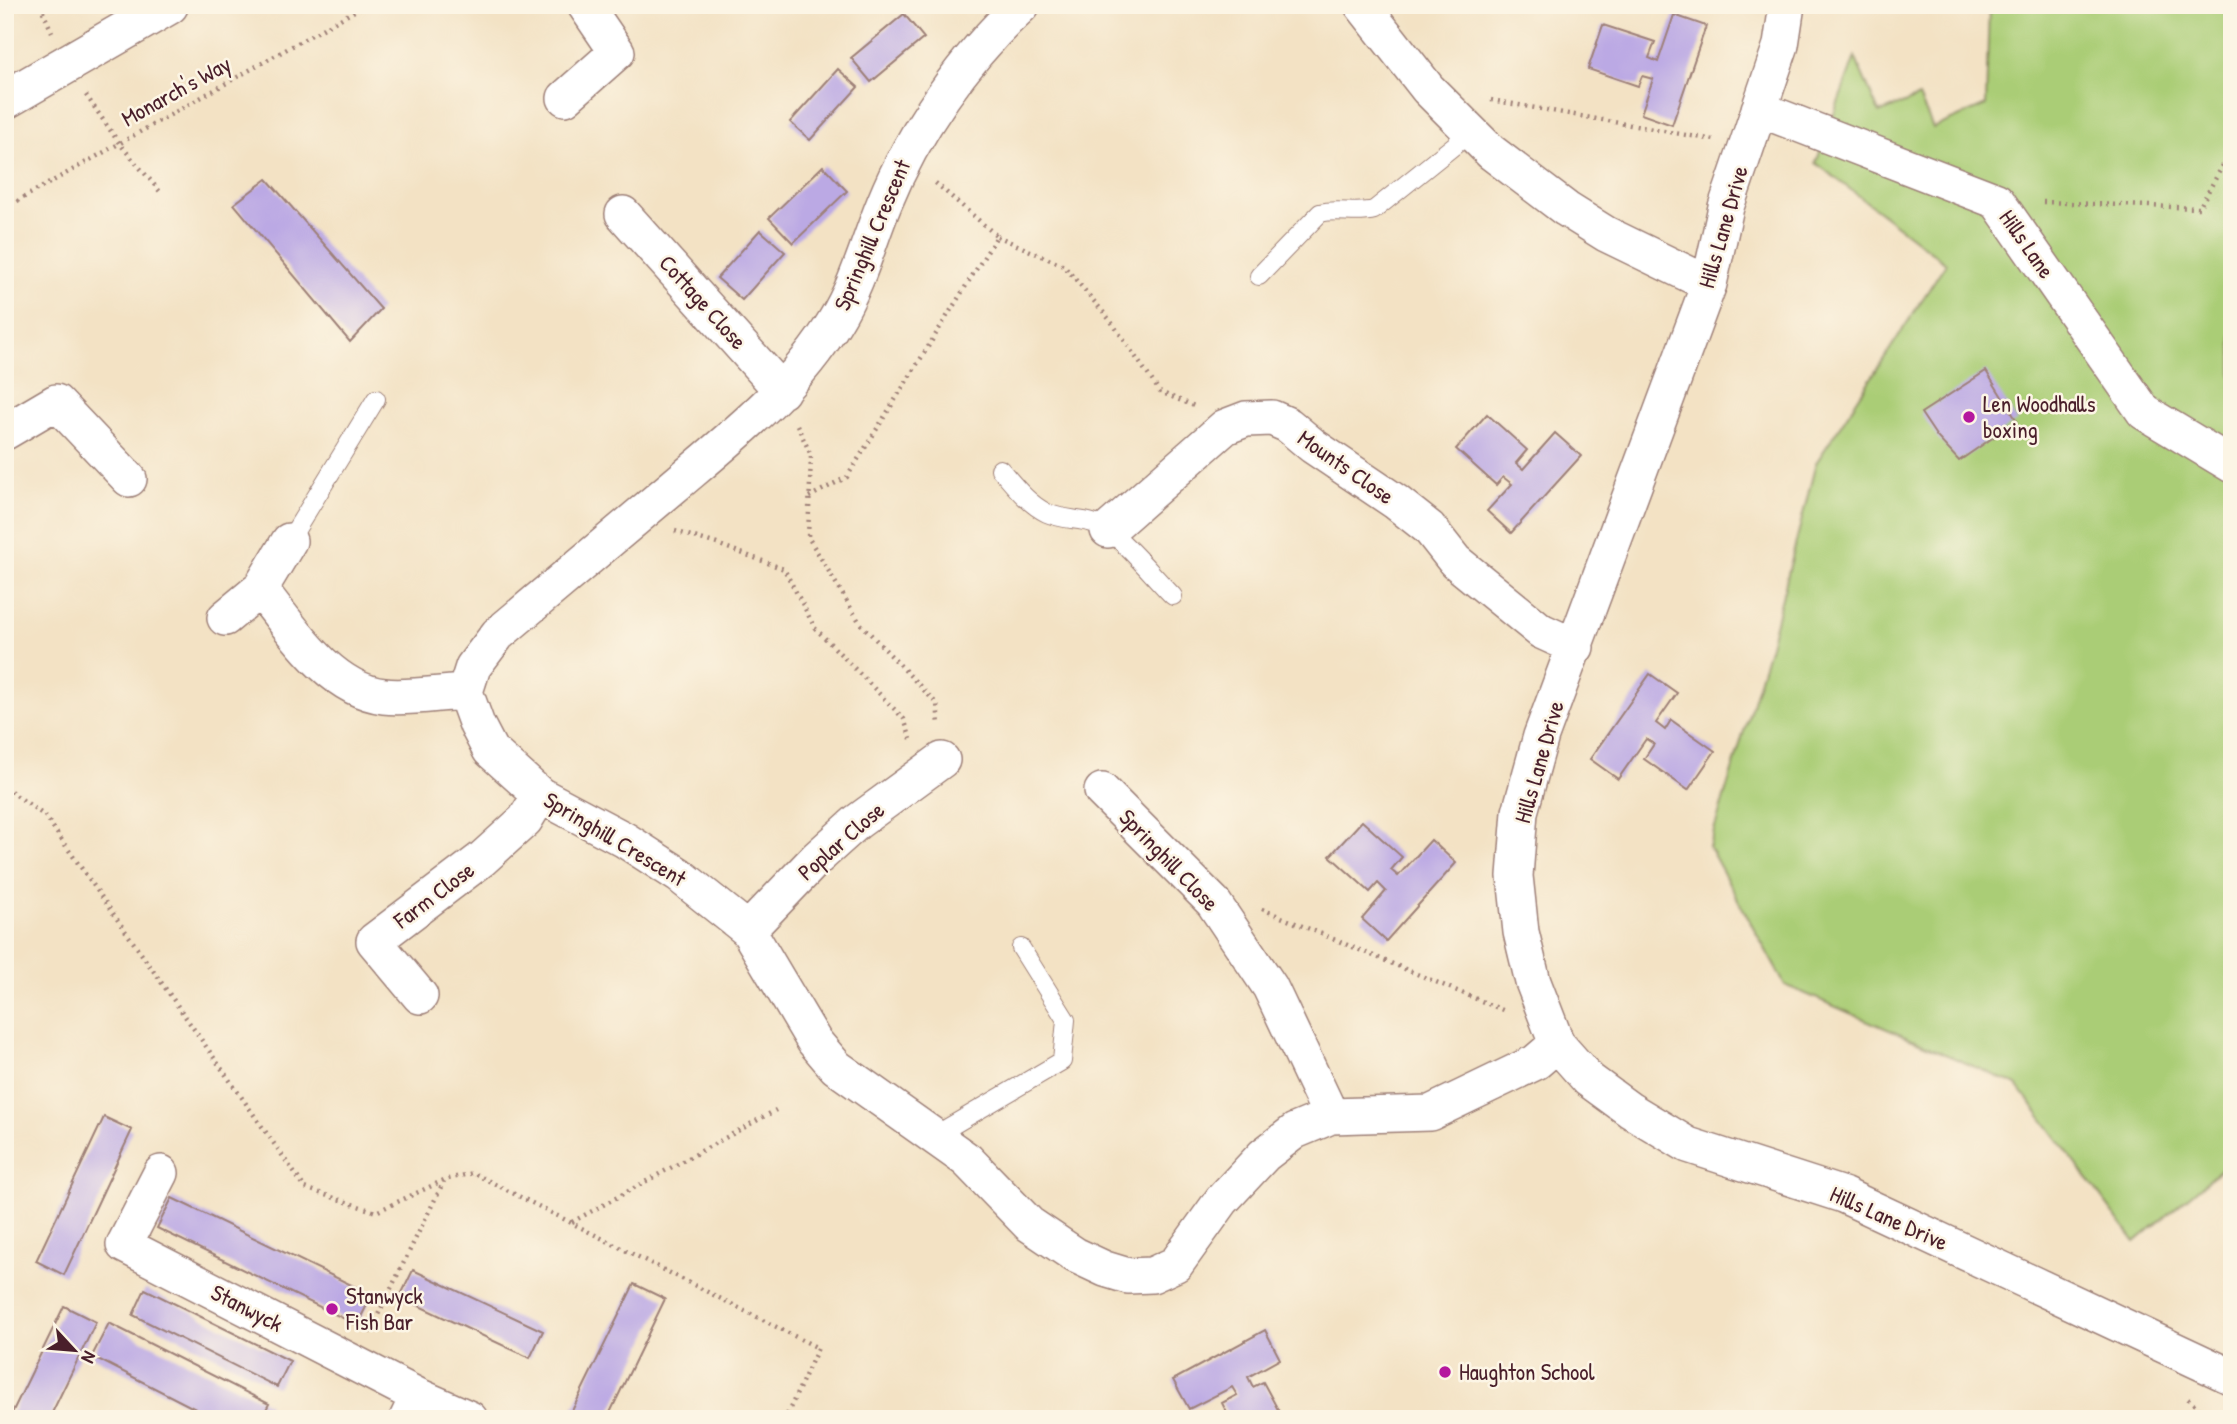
<svg xmlns="http://www.w3.org/2000/svg" width="2237" height="1424" font-family="'Patrick Hand',sans-serif">
  <style>
    .green { fill: #aacd76; stroke: #7a7650; stroke-width: 2 }
    .building { fill: #bba9e4 }
    .lines { fill: none; stroke-linecap: round; stroke-linejoin: round }
    .service-casing { stroke: #9e8078; stroke-width: 20 }
    .minor-casing { stroke: #9e8078; stroke-width: 38 }
    .tertiary-casing { stroke: #9e8078; stroke-width: 41 }
    .path { stroke: #9e8078; stroke-width: 4.5; stroke-dasharray: 2 5; stroke-linecap: butt }
    .service { stroke: #fff; stroke-width: 18 }
    .minor { stroke: #fff; stroke-width: 35 }
    .tertiary { stroke: #fff; stroke-width: 38 }
    .poi-dot { fill: #b5179e; stroke: #fcf5e5; stroke-width: 2.5 }
    .labels { text-anchor: middle; stroke-width: 5; stroke-linejoin: round; paint-order: stroke }
    .street-label { font-size: 23px; fill: #4a1f2b; stroke: #fcf5e5 }
    .poi-label { font-size: 23px; fill: #4a1f2b; stroke: #fcf5e5; text-anchor: start }
  </style>
  <rect width="100%" height="100%" fill="#fcf5e5"/>
  <filter id="ink" filterUnits="userSpaceOnUse"><feTurbulence type="fractalNoise" baseFrequency=".0143" numOctaves="2"/><feDisplacementMap in="SourceGraphic" scale="14" xChannelSelector="R" yChannelSelector="G"/><feConvolveMatrix kernelMatrix="1 2 1 2 8 2 1 2 1" color-interpolation-filters="sRGB"/></filter>
  <filter id="wash" filterUnits="userSpaceOnUse"><feTurbulence type="fractalNoise" baseFrequency=".00686" numOctaves="4" result="noise"/><feDisplacementMap in="SourceGraphic" scale="28" xChannelSelector="R" yChannelSelector="G"/><feGaussianBlur stdDeviation="1.57" result="paint"/><feColorMatrix in="noise" values="0 0 0 0 0 0 0 0 0 0 0 0 0 0 0 0 0 1.4 0 .05"/><feComposite in="paint" operator="in"/></filter>
  <g filter="url(#wash)">
    <rect width="100%" height="100%" fill="#f3e2c4"/>
    <!-- green -->
    <path class="green" d="M 1989,5 L 2232,5 L 2232,1160 L 2135,1242 L 2017,1085 L 1785,985 L 1709,847 L 1770,645 L 1816,463 L 1946,263 L 1816,163 L 1855,57 L 1879,113 L 1919,97 L 1933,128 L 1986,105 Z"/>
    <g id="blocks">
      <!-- building -->
      <path class="building" d="M 904,14 L 924,38 L 871,82 L 851,58 Z
        M 1674,15 L 1706,26 L 1672,125 L 1641,114 L 1653,79 L 1642,76 L 1638,86 L 1588,69 L 1603,25 L 1655,42 L 1649,58 L 1658,62 Z
        M 838,69 L 858,87 L 810,140 L 790,122 Z
        M 823,166 L 847,191 L 793,243 L 769,218 Z
        M 267,179 L 381,309 L 350,342 L 234,204 Z
        M 760,230 L 785,252 L 742,300 L 717,278 Z
        M 1986,371 L 2017,421 L 1959,461 L 1937,437 L 1921,413 Z
        M 1487,414 L 1527,450 L 1516,463 L 1523,469 L 1555,433 L 1581,456 L 1511,533 L 1487,511 L 1512,484 L 1503,477 L 1496,485 L 1456,449 Z
        M 1650,674 L 1677,693 L 1656,723 L 1665,730 L 1671,720 L 1715,751 L 1688,790 L 1644,759 L 1654,744 L 1646,739 L 1618,779 L 1590,759 Z
        M 1362,821 L 1402,857 L 1391,870 L 1398,876 L 1431,840 L 1456,863 L 1386,941 L 1362,919 L 1386,891 L 1378,883 L 1370,892 L 1330,856 Z
        M 104,1117 L 132,1130 L 64,1275 L 36,1261 Z
        M 172,1198 L 372,1295 L 357,1325 L 157,1228 Z
        M 413,1270 L 543,1331 L 530,1358 L 400,1297 Z
        M 634,1284 L 665,1299 L 607,1419 L 568,1419 Z
        M 145,1289 L 290,1361 L 277,1387 L 133,1315 Z
        M 64,1306 L 96,1322 L 49,1419 L 9,1419 Z
        M 109,1323 L 269,1404 L 261,1419 L 215,1419 L 92,1356 Z
        M 1265,1330 L 1280,1359 L 1248,1377 L 1253,1387 L 1263,1382 L 1283,1419 L 1230,1419 L 1222,1403 L 1237,1395 L 1232,1387 L 1189,1409 L 1173,1380 Z"/>
    </g>
  </g>
  <g filter="url(#ink)">
    <use href="#blocks" fill-opacity="0" stroke="#9e8078" stroke-width="2"/>
    <g class="lines">
      <defs>
        <path id="service" d="M 1259,276 L 1320,213 C 1338,208 1356,215 1374,210 L 1471,132
          M 1000,469 C 1014,485 1028,504 1047,513 C 1067,522 1091,517 1109,531 C 1131,548 1153,576 1173,596
          M 289,541 L 376,399
          M 934,1136 L 1062,1061 L 1066,1020 L 1021,948"/>
        <path id="minor" d="M 1022,5 C 965,57 913,132 884,204 C 868,243 858,284 835,321 C 795,388 732,437 673,487 C 615,536 557,585 498,634 L 473,667 L 465,692 L 477,725 L 490,750 L 540,795 L 625,840 L 679,875 L 748,930 L 814,1041 L 836,1067 L 967,1160 L 1029,1224 L 1075,1255 L 1105,1269 L 1128,1276 L 1152,1275 L 1176,1264 L 1222,1200 L 1264,1155 L 1295,1131 L 1331,1116 L 1430,1113 L 1536,1062 L 1557,1044
          M 1362,5 L 1428,89 L 1491,152 L 1566,209 L 1606,234 L 1709,284
          M 1787,5 L 1781,45 L 1726,207 L 1709,284 L 1541,736 L 1520,812 L 1515,876 L 1521,932 L 1533,982 L 1557,1044 L 1589,1080 L 1630,1110 L 1688,1145 L 1843,1195 L 2232,1377
          M 565,98 L 617,52 L 585,5
          M 1759,109 L 1997,201 L 2144,412 L 2232,465
          M 623,214 L 782,391
          M 5,432 L 56,402 L 129,479
          M 1108,530 L 1225,427 L 1246,419 L 1272,418 L 1288,425 L 1313,446 L 1396,502 L 1429,528 L 1455,561 L 1541,631 L 1576,647
          M 260,589 C 291,628 330,690 384,696 C 407,699 441,693 465,692
          M 225,618 L 260,589 L 289,541
          M 1102,791 L 1213,902 L 1270,987 L 1331,1116
          M 748,930 L 817,858 L 857,822 L 942,760
          M 420,996 L 374,941 L 482,859 L 525,820 L 540,795
          M 161,1173 L 124,1245 L 418,1396 L 407,1419
          M 418,1396 L 470,1419"/>
        <path id="tertiary" d="M 5,100 L 169,5"/>
      </defs>
      <!-- service casing -->
      <use href="#service" class="service-casing"/>
      <!-- minor casing -->
      <use href="#minor" class="minor-casing"/>
      <!-- tertiary casing -->
      <use href="#tertiary" class="tertiary-casing"/>
      <!-- path -->
      <path class="path" d="M 40,5 L 52,32
        M 86,95 L 119,143 L 162,194
        M 1491,100 L 1714,140
        M 2043,202 L 2199,208 L 2232,149
        M 5,208 L 365,5
        M 997,236 L 1064,266 L 1110,320 L 1160,392 L 1194,406
        M 797,425 L 811,455 L 808,537 L 860,623 L 937,704 L 939,724
        M 809,497 L 847,477 L 997,236 L 932,180
        M 675,531 L 717,544 L 784,569 L 815,628 L 904,719 L 911,739
        M 5,787 L 45,816 L 305,1188 L 376,1212 L 444,1180 L 473,1173 L 818,1348 L 785,1419
        M 1262,909 L 1505,1011
        M 572,1222 L 776,1110
        M 369,1333 L 444,1181
        M 2188,1399 L 2211,1419
        M 1669,1419 L 1671,1419"/>
      <!-- service -->
      <use href="#service" class="service"/>
      <!-- minor -->
      <use href="#minor" class="minor"/>
      <!-- tertiary -->
      <use href="#tertiary" class="tertiary"/>
    </g>
  </g>
  <!-- markers -->
  <g class="poi-dot">
    <circle cx="1969" cy="417" r="7"/>
    <circle cx="332" cy="1309" r="7"/>
    <circle cx="1445" cy="1372" r="7"/>
  </g>
  <g class="labels">
    <!-- street labels -->
    <g class="street-label">
      <text transform="translate(176 91) rotate(-29)" y="8">Monarch's Way</text>
      <text transform="translate(1723 227) rotate(-74)" y="8">Hills Lane Drive</text>
      <text transform="translate(872 235) rotate(-67)" y="8">Springhill Crescent</text>
      <text transform="translate(2027 244) rotate(55)" y="8">Hills Lane</text>
      <text transform="translate(703 302) rotate(48)" y="8">Cottage Close</text>
      <text transform="translate(1346 467) rotate(35)" y="8">Mounts Close</text>
      <text transform="translate(1539 762) rotate(-74)" y="8">Hills Lane Drive</text>
      <text transform="translate(615 839) rotate(31)" y="8">Springhill Crescent</text>
      <text transform="translate(841 841) rotate(-41)" y="8">Poplar Close</text>
      <text transform="translate(1169 860) rotate(46)" y="8">Springhill Close</text>
      <text transform="translate(434 895) rotate(-37)" y="8">Farm Close</text>
      <text transform="translate(1889 1218) rotate(24)" y="8">Hills Lane Drive</text>
      <text transform="translate(247 1308) rotate(27)" y="8">Stanwyck</text>
    </g>
    <!-- poi labels -->
    <g class="poi-label">
      <text x="1983" y="412">Len Woodhalls<tspan x="1983" dy="26">boxing</tspan></text>
      <text x="346" y="1304">Stanwyck<tspan x="346" dy="26">Fish Bar</tspan></text>
      <text x="1459" y="1380">Haughton School</text>
    </g>
  </g>
  <!-- margin -->
  <rect width="2237" height="1424" fill="none" stroke="#fcf5e5" stroke-width="28"/>
  <!-- north arrow -->
  <g transform="translate(74 1350) rotate(116)" stroke="#fcf5e5" stroke-width="5" paint-order="stroke">
  <path d="M0-5L12 26L0 18L-12 26Z" fill="#4a1f2b"/>
  <text y="-10" font-size="19" font-weight="bold" text-anchor="middle" fill="#4a1f2b">N</text>
  </g>
</svg>
